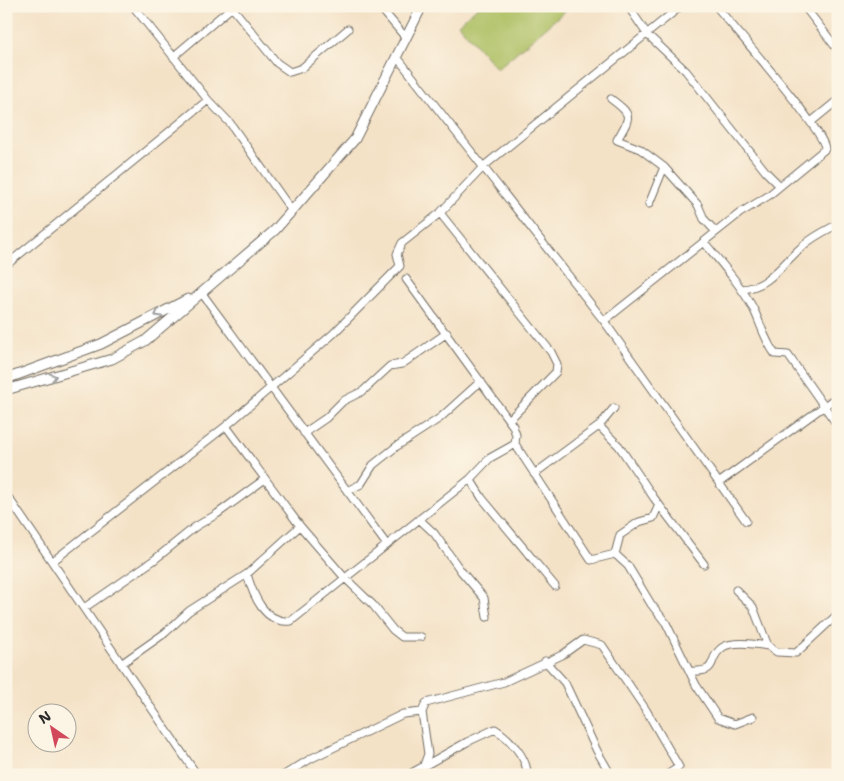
<svg xmlns="http://www.w3.org/2000/svg" width="844" height="781" font-family="'Shantell Sans',sans-serif">
  <style>
    .green { fill: #adc064; stroke: #6c7648 }
    .lines { fill: none; stroke-linecap: round; stroke-linejoin: round }
    .minor-casing { stroke: #716b62; stroke-width: 9 }
    .tertiary-casing { stroke: #716b62; stroke-width: 11 }
    .minor { stroke: #fff; stroke-width: 7 }
    .tertiary { stroke: #fff; stroke-width: 9 }
    .oneway { stroke: #a0a0a0 }
  </style>
  <rect width="100%" height="100%" fill="#fcf5e5"/>
  <filter id="ink" filterUnits="userSpaceOnUse"><feTurbulence type="fractalNoise" baseFrequency=".02" numOctaves="2"/><feDisplacementMap in="SourceGraphic" scale="10" xChannelSelector="R" yChannelSelector="G"/><feConvolveMatrix kernelMatrix="1 2 1 2 8 2 1 2 1" color-interpolation-filters="sRGB"/></filter>
  <filter id="wash" filterUnits="userSpaceOnUse"><feTurbulence type="fractalNoise" baseFrequency=".0096" numOctaves="4" result="noise"/><feDisplacementMap in="SourceGraphic" scale="20" xChannelSelector="R" yChannelSelector="G"/><feGaussianBlur stdDeviation="1.12" result="paint"/><feColorMatrix in="noise" values="0 0 0 0 0 0 0 0 0 0 0 0 0 0 0 0 0 1.4 0 .05"/><feComposite in="paint" operator="in"/></filter>
  <g filter="url(#wash)">
    <rect width="100%" height="100%" fill="#f4e2c7"/>
    <!-- green -->
    <path class="green" d="M 479,6 L 561,6 L 565,11 L 497,69 L 458,24 Z"/>
  </g>
  <g filter="url(#ink)">
    <g class="lines">
      <defs>
        <path id="minor" d="M 133,6 L 208,100 L 230,123 L 292,211
          M 231,6 L 277,63 L 290,72 L 302,68 L 348,29
          M 379,6 L 406,38
          M 628,6 L 647,34 L 686,71 L 766,172 L 780,186
          M 804,6 L 838,50
          M 173,57 L 232,7
          M 397,57 L 604,321 L 746,521
          M 611,99 C 634,116 630,117 617,140 L 640,149 L 664,167 L 698,205 L 704,219 L 716,232
          M 811,122 L 838,100
          M 649,204 L 664,167
          M 440,213 L 551,352 L 557,364 L 556,372 L 509,420
          M 704,242 C 721,263 740,284 753,308 C 761,324 764,339 775,354 L 788,355 L 838,426
          M 10,262 L 208,100
          M 406,279 L 513,426 L 516,435 L 515,444 L 591,560 L 615,554 L 620,535 L 639,522 L 653,518 L 659,505
          M 741,289 C 770,288 783,262 804,245 C 814,236 827,230 838,224
          M 201,292 L 387,545
          M 604,321 L 740,213 L 768,196 L 825,149 C 826,132 733,27 716,6
          M 226,426 L 300,526 L 344,577 L 373,605 L 393,630 L 402,637 L 421,637
          M 599,426 L 619,446 L 654,498 L 704,564
          M 304,433 L 326,418 L 343,401 L 363,391 L 390,366 L 402,364 L 447,333
          M 534,474 L 599,426 L 614,408
          M 470,479 L 482,498 L 555,586
          M 720,482 L 838,396
          M 347,491 L 361,484 L 373,465 L 397,446 L 440,418 L 481,381
          M 6,494 L 197,775
          M 419,519 L 434,533 L 461,571 L 484,598 L 487,617
          M 615,554 L 628,566 L 651,604 L 666,623 L 696,685 L 718,718 L 735,724 L 753,717
          M 53,561 L 226,426 L 333,334 L 400,266 L 397,254 L 402,243 L 440,213 L 484,166 L 681,6
          M 247,574 C 253,595 264,624 291,621 L 470,479 L 490,458 L 515,444
          M 736,590 L 753,607 L 768,646 L 777,652 L 796,653 L 838,614
          M 84,608 L 154,560 L 195,527 L 217,514 L 265,479
          M 545,661 L 565,683 L 597,751 L 611,775
          M 121,664 L 165,633 L 189,611 L 247,574 L 300,526
          M 689,671 C 722,673 705,659 723,647 C 733,641 756,644 768,646
          M 422,712 L 426,703 L 504,682 L 562,655 L 583,640 L 602,645 L 646,710 L 679,767 L 667,775
          M 284,775 L 312,758 L 403,714 L 422,712 L 428,754 L 424,765
          M 408,775 L 467,742 L 495,729 C 509,738 528,758 527,775"/>
        <path id="tertiary" d="M 6,379 L 101,344 L 188,299
          M 6,390 L 112,359 L 145,341 L 275,230 L 355,139 L 422,6"/>
      </defs>
      <!-- minor casing -->
      <use href="#minor" class="minor-casing"/>
      <!-- tertiary casing -->
      <use href="#tertiary" class="tertiary-casing"/>
      <!-- minor -->
      <use href="#minor" class="minor"/>
      <!-- tertiary -->
      <use href="#tertiary" class="tertiary"/>
    </g>
    <!-- one-way arrows -->
    <defs><path id="oneway-chevron" d="M-2-3.5L2.5 0L-2 3.5" fill="none" stroke-width="1.6" stroke-linecap="round" stroke-linejoin="round" transform="scale(1.25)"/></defs>
    <g class="oneway">
      <use href="#oneway-chevron" transform="translate(158 314) rotate(152)"/>
      <use href="#oneway-chevron" transform="translate(53 377) rotate(-15)"/>
    </g>
  </g>
  <!-- margin -->
  <rect width="844" height="781" fill="none" stroke="#fcf5e5" stroke-width="25"/>
  <!-- north arrow -->
  <g transform="translate(52 728) rotate(326)"><circle r="24" fill="#fcf5e5" stroke="#a8a49b"/>
  <path d="M0-4L9 19L0 12L-9 19Z" fill="#d1495b"/>
  <text y="-8" font-size="14" font-weight="bold" text-anchor="middle" fill="#2b2b2b">N</text>
  </g>
</svg>
